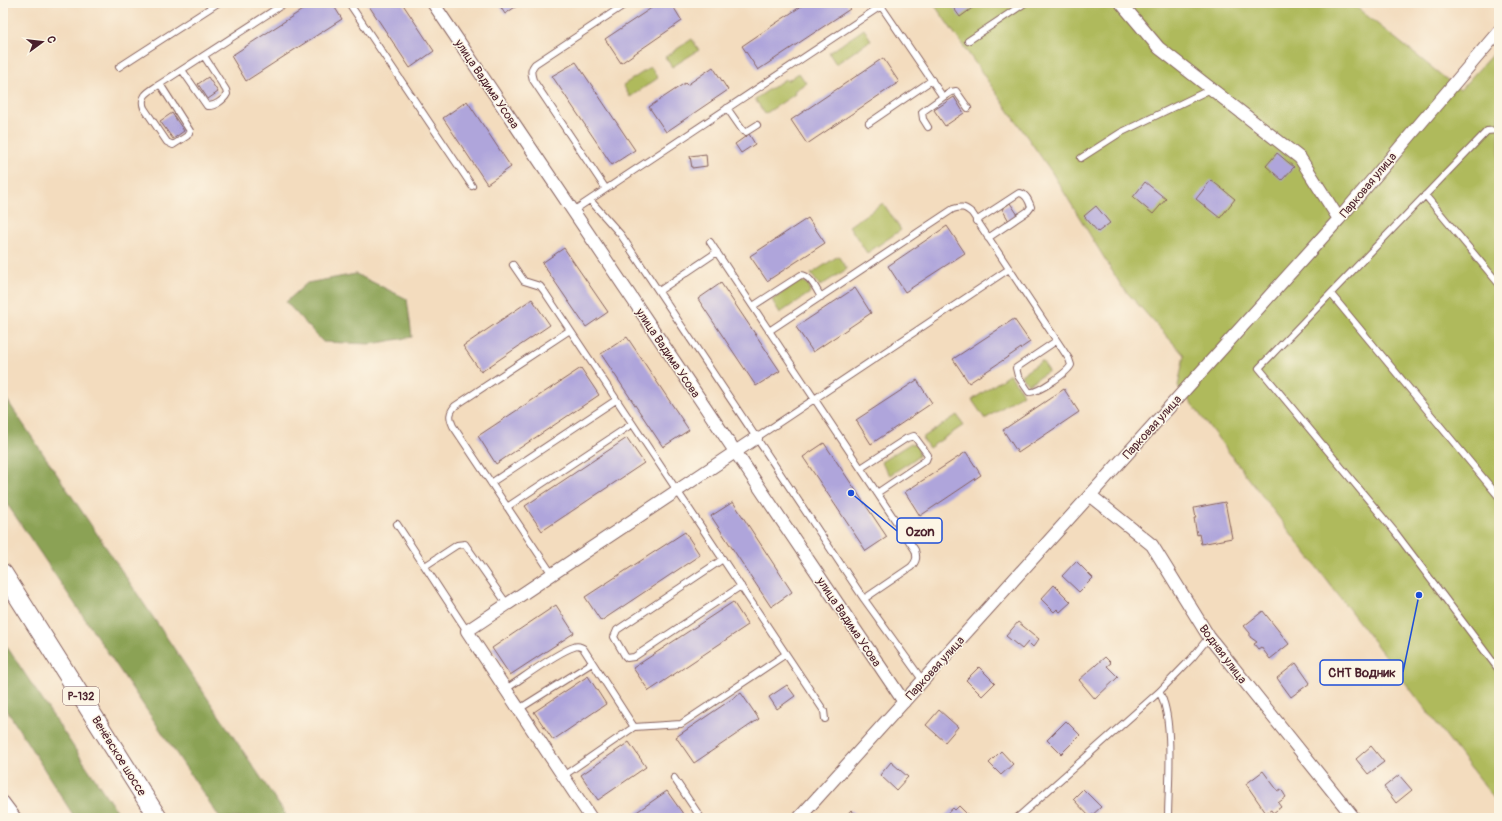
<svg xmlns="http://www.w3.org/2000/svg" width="1502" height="821" font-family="Pangolin,sans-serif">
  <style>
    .green { fill: #afba5c; stroke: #7c6c44 }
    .forest { fill: #8ba254; stroke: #6a6040 }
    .building { fill: #afa5db }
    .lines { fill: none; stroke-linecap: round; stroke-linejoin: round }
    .service-casing { stroke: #85615e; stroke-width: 8 }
    .minor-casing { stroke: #85615e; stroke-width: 14 }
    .primary-casing { stroke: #85615e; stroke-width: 20 }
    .service { stroke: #fff; stroke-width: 6 }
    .minor { stroke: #fff; stroke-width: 12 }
    .primary { stroke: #fff; stroke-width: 18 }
    .labels { text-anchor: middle; stroke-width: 3; stroke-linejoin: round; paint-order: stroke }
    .shield { fill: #fcf5e5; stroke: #7f5f63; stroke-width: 1 }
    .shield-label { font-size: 11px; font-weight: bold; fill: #4a1f2b }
    .street-label { font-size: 12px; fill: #4a1f2b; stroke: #fcf5e5 }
    .leader { fill: none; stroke: #1d4ed8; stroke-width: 1.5 }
    .callout-dot { fill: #1d4ed8; stroke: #fcf5e5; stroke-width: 1.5 }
    .callout { fill: #fcf5e5; stroke: #1d4ed8; stroke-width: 1.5 }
    .callout-label { font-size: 13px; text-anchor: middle; font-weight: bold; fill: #4a1f2b }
  </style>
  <rect width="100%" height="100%" fill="#fcf5e5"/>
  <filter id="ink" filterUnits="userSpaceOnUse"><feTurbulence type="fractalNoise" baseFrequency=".025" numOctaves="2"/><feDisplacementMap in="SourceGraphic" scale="8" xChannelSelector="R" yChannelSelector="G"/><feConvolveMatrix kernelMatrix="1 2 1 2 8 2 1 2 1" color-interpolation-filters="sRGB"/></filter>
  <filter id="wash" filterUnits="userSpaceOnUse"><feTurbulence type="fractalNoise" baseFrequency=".012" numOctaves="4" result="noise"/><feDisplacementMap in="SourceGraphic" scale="16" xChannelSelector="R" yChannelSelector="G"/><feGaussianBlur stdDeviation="0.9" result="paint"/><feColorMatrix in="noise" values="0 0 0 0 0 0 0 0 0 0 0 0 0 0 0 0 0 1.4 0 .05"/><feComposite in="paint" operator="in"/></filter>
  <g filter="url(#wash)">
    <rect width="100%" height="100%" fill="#f3dcbe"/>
    <!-- green -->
    <path class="green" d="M 933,3 L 1351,3 L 1460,90 L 1499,47 L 1499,805 L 1178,386 L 1184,355 L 1122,287 L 1051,171 Z
      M 864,29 L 871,40 L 836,64 L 829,53 Z
      M 692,39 L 699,50 L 672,67 L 665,57 Z
      M 651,67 L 658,78 L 630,97 L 623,85 Z
      M 799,73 L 806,83 L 794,91 L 795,94 L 765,114 L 755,99 L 785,79 L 787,81 Z
      M 883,203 L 901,230 L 867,253 L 849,226 Z
      M 838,256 L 847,269 L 820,286 L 811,274 Z
      M 801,280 L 809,285 L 810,293 L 780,313 L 772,300 Z
      M 1042,361 L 1049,371 L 1028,384 L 1021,375 Z
      M 1010,374 L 1023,394 L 985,419 L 972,400 Z
      M 957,415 L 964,425 L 929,448 L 922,438 Z
      M 911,443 L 918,447 L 919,456 L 890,475 L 881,462 Z"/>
    <!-- forest -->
    <path class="forest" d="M 356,274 L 407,299 L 412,337 L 371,344 L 323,342 L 286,302 L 307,283 Z
      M 3,394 L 288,818 L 220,818 L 3,498 Z
      M 3,641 L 121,818 L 75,818 L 3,704 Z"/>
    <g id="blocks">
      <!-- building -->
      <path class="building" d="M 313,3 L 332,3 L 342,19 L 246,81 L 231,56 Z
        M 367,3 L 402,3 L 434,51 L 410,68 Z
        M 498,3 L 521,3 L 505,14 Z
        M 659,3 L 671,3 L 682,21 L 621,63 L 605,39 Z
        M 806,3 L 846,3 L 850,9 L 758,70 L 742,46 Z
        M 950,3 L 972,3 L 975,6 L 960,17 Z
        M 883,58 L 899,82 L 807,144 L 791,120 Z
        M 576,62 L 635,150 L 612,165 L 552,76 Z
        M 713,67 L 728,90 L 666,132 L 649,107 L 685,83 L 687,85 Z
        M 208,77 L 218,92 L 208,99 L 198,84 Z
        M 954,97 L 964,113 L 945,126 L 934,110 Z
        M 467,101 L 511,167 L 487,184 L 443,118 Z
        M 172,113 L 184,131 L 173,139 L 160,121 Z
        M 749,134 L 755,144 L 741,153 L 735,144 Z
        M 1277,153 L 1294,167 L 1282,180 L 1266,166 Z
        M 706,154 L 707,166 L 692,168 L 690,156 Z
        M 1211,180 L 1235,199 L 1220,218 L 1196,199 Z
        M 1145,182 L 1166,199 L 1153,214 L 1133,197 Z
        M 1010,203 L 1018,215 L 1009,221 L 1002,209 Z
        M 1096,206 L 1110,223 L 1098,232 L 1084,216 Z
        M 808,218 L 825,243 L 767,281 L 750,256 Z
        M 947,226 L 965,253 L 905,292 L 888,266 Z
        M 564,248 L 608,312 L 586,327 L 542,263 Z
        M 721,283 L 780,371 L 756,386 L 698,299 Z
        M 855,288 L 871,313 L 813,352 L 796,327 Z
        M 532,299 L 550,325 L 481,372 L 463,346 Z
        M 1014,319 L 1030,342 L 969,383 L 953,359 Z
        M 627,337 L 689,430 L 663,447 L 601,354 Z
        M 581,368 L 599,395 L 496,464 L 478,436 Z
        M 917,380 L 932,403 L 871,444 L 856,420 Z
        M 1064,389 L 1079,412 L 1018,453 L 1003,430 Z
        M 627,438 L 644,463 L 542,531 L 525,506 Z
        M 824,443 L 887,537 L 866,551 L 803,457 Z
        M 966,452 L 981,475 L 920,516 L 905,492 Z
        M 733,502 L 792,592 L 771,607 L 711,516 Z
        M 1225,502 L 1232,538 L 1201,544 L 1199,534 L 1197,535 L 1194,518 L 1196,518 L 1194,508 Z
        M 685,532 L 700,555 L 601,621 L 585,597 Z
        M 1076,561 L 1093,578 L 1079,592 L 1062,576 Z
        M 1054,585 L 1071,602 L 1060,612 L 1057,609 L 1054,612 L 1041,599 Z
        M 733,602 L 748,625 L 649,691 L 633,668 Z
        M 556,605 L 574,633 L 510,675 L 492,648 Z
        M 1263,611 L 1289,644 L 1270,659 L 1261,647 L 1258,649 L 1254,644 L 1257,642 L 1250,637 L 1250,633 L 1244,626 Z
        M 1018,622 L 1039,639 L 1033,647 L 1028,642 L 1022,649 L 1006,636 Z
        M 1105,657 L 1111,663 L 1107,666 L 1118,677 L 1095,699 L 1079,680 Z
        M 1296,663 L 1310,683 L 1291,697 L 1277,678 Z
        M 979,667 L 995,683 L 982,696 L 966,680 Z
        M 588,676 L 606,704 L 553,740 L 534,712 Z
        M 787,685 L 795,696 L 777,709 L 769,697 Z
        M 741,693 L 759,719 L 694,763 L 676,737 Z
        M 939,710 L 958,727 L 945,742 L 926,725 Z
        M 1066,721 L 1080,735 L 1061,754 L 1047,740 Z
        M 629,742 L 646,767 L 598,800 L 581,775 Z
        M 1371,746 L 1384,762 L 1368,774 L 1356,759 Z
        M 1001,751 L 1013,764 L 1001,775 L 989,763 Z
        M 891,762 L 908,777 L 896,790 L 880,775 Z
        M 1263,771 L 1278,791 L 1281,789 L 1286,797 L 1278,803 L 1281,807 L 1273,813 L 1271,810 L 1266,813 L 1246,784 Z
        M 1399,775 L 1412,790 L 1396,803 L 1384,787 Z
        M 1083,789 L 1101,807 L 1090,817 L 1073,799 Z
        M 667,791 L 686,818 L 628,818 Z
        M 959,806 L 971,818 L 946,818 L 944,816 L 953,808 L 955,810 Z
        M 851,810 L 860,818 L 844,818 Z"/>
    </g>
  </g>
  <g filter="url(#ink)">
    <use href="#blocks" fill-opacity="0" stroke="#85615e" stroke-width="1"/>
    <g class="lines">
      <defs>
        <path id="service" d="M 349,3 L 472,186
          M 879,3 L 943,97 L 922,112 L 923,119 L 928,127
          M 968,41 L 1025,3
          M 119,67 L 218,3
          M 182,70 L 207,106 C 214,107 224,100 227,94 L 226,90 L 204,56
          M 160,84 L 190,131 L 187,136 L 173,145 L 167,142 L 144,108 C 139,95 150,91 160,84 L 285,3
          M 943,97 L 951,92 L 956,91 L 968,108
          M 727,108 L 743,131 L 746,132 L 757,125
          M 869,123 L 932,80
          M 1499,130 L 1487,131 L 1259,368 L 1395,532 L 1499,670
          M 1081,158 L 1120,133 L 1211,89
          M 606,189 L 533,80 C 531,73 530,70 535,64 L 627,3
          M 1425,195 L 1499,284
          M 590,200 L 621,235 L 864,599 L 923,681
          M 573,211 L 881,6
          M 976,221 L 1019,193 C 1025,193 1029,201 1031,207 L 1028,211 L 988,238
          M 710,242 L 915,550 C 917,557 917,561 911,567 L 864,599
          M 513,265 L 524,281 L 540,286 L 544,291 L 824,711 L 825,719
          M 659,291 L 717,252
          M 1331,294 L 1499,497
          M 753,306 L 801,275 C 810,275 816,289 821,297
          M 769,331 L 953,209 C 962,206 965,207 972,213 L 1069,359 L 1071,365 C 1068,372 1037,394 1029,392 L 1018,376 L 1016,368 L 1056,341
          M 756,438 L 1009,269
          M 861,468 L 907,438 L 914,436 L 928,455 L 926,460 L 877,493
          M 491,483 L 616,400
          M 507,507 L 632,424
          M 397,524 L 467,631
          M 723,559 L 617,630 L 614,637 L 625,656 L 627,658 L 634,657 L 741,586
          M 425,566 L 457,545 L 465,544 L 507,604
          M 552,574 L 453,426 C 449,417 449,413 455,406 L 570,330
          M 506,689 C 523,678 557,652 574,647 C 578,645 580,647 583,648 L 634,727
          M 1159,692 C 1175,715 1168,788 1168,818
          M 519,709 L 592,663
          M 563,776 L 634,727 L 681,724 L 786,654
          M 674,778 L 701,818
          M 1017,818 L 1159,692 L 1192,658 L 1209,637"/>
        <path id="minor" d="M 433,3 L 904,702
          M 1121,3 L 1159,48 L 1300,158 L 1339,219
          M 1090,495 L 1152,545 L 1209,637 L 1354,818
          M 3,802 L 15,818
          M 591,818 L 467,631 L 756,438
          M 799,818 L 1339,219 L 1499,31"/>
        <path id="primary" d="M 3,573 L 158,818"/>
      </defs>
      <!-- service casing -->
      <use href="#service" class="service-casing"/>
      <!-- minor casing -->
      <use href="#minor" class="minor-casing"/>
      <!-- primary casing -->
      <use href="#primary" class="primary-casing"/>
      <!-- service -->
      <use href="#service" class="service"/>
      <!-- minor -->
      <use href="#minor" class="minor"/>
      <!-- primary -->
      <use href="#primary" class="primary"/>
    </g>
  </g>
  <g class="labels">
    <!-- shield labels -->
    <rect class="shield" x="63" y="687" width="36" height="18" rx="3"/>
    <g class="shield-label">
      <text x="81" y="700">Р-132</text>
    </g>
    <!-- street labels -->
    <g class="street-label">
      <text transform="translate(487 84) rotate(56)" y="4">улица Вадима Усова</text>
      <text transform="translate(1368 185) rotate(-50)" y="4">Парковая улица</text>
      <text transform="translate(668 353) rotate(56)" y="4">улица Вадима Усова</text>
      <text transform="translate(1152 427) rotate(-48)" y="4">Парковая улица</text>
      <text transform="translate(849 622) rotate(56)" y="4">улица Вадима Усова</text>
      <text transform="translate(1223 654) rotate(53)" y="4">Водная улица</text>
      <text transform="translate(935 668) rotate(-48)" y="4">Парковая улица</text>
      <text transform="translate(119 756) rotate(58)" y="4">Венёвское шоссе</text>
    </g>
  </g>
  <!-- callouts -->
  <path class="leader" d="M851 493L897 531M1419 595L1403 672"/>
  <g class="callout-dot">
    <circle cx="851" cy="493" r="4"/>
    <circle cx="1419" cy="595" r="4"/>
  </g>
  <g class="callout">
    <rect x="897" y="518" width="45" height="25" rx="4"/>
    <rect x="1320" y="660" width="83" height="25" rx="4"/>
  </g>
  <g class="callout-label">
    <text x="920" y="536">Ozon</text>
    <text x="1362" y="677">СНТ Водник</text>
  </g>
  <!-- margin -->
  <rect width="1502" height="821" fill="none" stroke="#fcf5e5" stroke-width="16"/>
  <!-- north arrow -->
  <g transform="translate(42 42) rotate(75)" stroke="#fcf5e5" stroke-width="3" paint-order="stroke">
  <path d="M0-3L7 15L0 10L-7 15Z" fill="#4a1f2b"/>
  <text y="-6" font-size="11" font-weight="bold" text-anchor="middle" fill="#4a1f2b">С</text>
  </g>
</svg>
